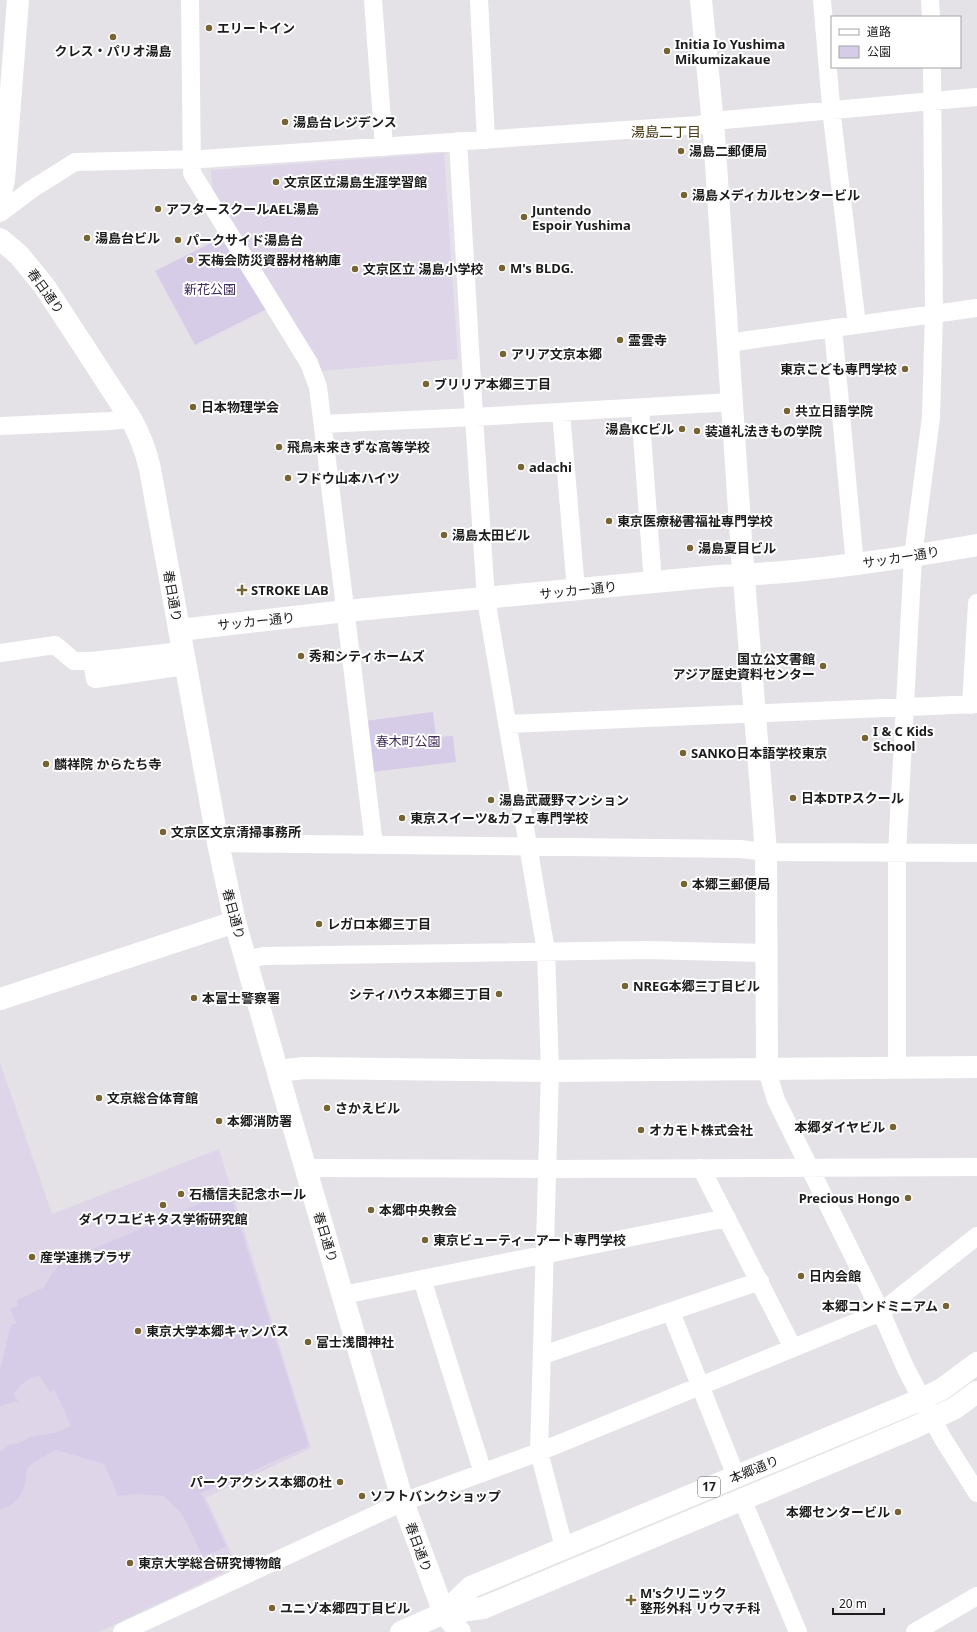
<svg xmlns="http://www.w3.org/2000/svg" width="977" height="1632" font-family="'Noto Sans','Noto Sans JP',sans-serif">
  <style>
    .education { fill: #dfd5e9 }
    .green { fill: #d6cce7 }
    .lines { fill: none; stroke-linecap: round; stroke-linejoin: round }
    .street { stroke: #fff; stroke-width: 18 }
    .secondary { stroke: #fff; stroke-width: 22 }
    .highway { stroke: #fff; stroke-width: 22 }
    .poi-dot { fill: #766533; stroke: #fff; stroke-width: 1.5 }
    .labels { text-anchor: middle; stroke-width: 4; stroke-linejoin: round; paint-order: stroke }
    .shield { fill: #fff; stroke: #606061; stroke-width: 1 }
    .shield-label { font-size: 12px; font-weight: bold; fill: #1c1c1d }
    .poi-label { font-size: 13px; font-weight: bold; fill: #1c1c1d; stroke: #fff; text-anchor: start }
    .park-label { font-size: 13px; fill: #412c5b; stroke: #fff }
    .street-label { font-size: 13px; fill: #1c1c1d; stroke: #fff }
    .neighbourhood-label { font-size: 14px; fill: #473a10; stroke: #fff }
  </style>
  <rect width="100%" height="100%" fill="#e4e2e7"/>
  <!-- education -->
  <path class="education" d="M 444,153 L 458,359 L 321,371 L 213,196 L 211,170 Z
    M 0,1062 L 52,1214 L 219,1149 L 311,1448 L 206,1498 L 237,1566 L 99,1632 L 0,1632 Z"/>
  <!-- green -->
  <path class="green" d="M 223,237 L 267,309 L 195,345 L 155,271 Z
    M 433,712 L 436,737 L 453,736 L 456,762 L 372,772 L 365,721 Z
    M 229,1191 L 309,1446 L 201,1493 L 226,1546 L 203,1557 L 182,1514 L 164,1496 L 136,1494 L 118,1496 L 104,1464 L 56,1450 C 49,1454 31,1462 27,1469 C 26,1472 26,1478 26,1481 C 21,1499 16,1503 0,1510 L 0,1452 L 11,1444 L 19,1443 L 30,1437 L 54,1433 L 71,1426 L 56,1393 L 53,1390 L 50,1392 L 39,1375 C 27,1379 21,1383 14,1394 L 18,1401 L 0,1406 L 0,1370 L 11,1325 L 16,1323 L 10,1309 L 18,1305 L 17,1300 L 43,1288 L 60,1263 Z"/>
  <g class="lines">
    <!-- street -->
    <path class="street" d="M 190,0 L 192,173 L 309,363 L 318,387 L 374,845
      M 373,0 L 384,147
      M 479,0 L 486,140
      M 822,0 L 832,117 L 857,325
      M 930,0 L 931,17
      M 458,141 L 474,417 L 486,599 L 546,951 L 550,1071 L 539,1452 L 564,1547
      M 0,213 L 32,189 L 75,162 L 202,159 L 699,125 L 713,121 L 977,97
      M 833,328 L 855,565
      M 728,343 L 977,308
      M 640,408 L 653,583
      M 561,412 L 576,590
      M 323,424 L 474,417 L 732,402
      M 0,426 L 110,421 L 131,419
      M 0,653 L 55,645 L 74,661 L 92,661 L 182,651
      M 92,661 L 95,679 L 185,666
      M 971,705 L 977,603
      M 507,724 L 977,704
      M 218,843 L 740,849 L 766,852 L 977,853
      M 246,960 L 264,956 L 647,950 L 766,953
      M 897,1067 L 897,853 L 913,556 L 931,417 L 934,313 L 932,67
      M 767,1070 L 776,1100 L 881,1312 L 906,1369 L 943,1439 L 977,1493
      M 306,1168 L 553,1169 L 977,1167
      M 701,1168 L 793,1348
      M 422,1279 L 483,1473
      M 343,1295 L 727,1218
      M 671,1312 L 736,1476
      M 543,1355 L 760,1281
      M 742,1499 L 798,1632
      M 122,1632 L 403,1502 L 539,1452 L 881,1312 L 977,1236
      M 915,1632 L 977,1596"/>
    <!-- secondary -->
    <path class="secondary" d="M 701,0 L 714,135 L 742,554 L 766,852 L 767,1070
      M 0,196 L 4,180 L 18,0
      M 0,239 L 19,255 L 45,287 L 131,419 C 140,435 146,451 150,469 L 218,843 L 235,922 L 290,1115 L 403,1502 L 444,1613
      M 179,630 L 346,611 L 718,576 C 805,573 891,560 977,545
      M 0,999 L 235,922
      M 278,1071 L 304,1068 L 550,1071 L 977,1067"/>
    <!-- highway -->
    <path class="highway" d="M 444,1613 L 471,1587 L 922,1399 L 942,1389 L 977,1363
      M 444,1613 L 460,1632
      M 401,1632 L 444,1613 L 483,1608 L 913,1428 L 955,1408 L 977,1392"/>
  </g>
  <!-- markers -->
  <g class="poi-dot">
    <circle cx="209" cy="28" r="4"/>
    <circle cx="113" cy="37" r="4"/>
    <circle cx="667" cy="51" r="4"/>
    <circle cx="285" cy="122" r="4"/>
    <circle cx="681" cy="151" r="4"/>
    <circle cx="276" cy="182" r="4"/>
    <circle cx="684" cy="195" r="4"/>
    <circle cx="158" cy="209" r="4"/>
    <circle cx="524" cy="217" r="4"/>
    <circle cx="87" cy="238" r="4"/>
    <circle cx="178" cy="240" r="4"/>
    <circle cx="190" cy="260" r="4"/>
    <circle cx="502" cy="268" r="4"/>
    <circle cx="355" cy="269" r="4"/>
    <circle cx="620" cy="340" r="4"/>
    <circle cx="503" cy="354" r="4"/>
    <circle cx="905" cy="369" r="4"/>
    <circle cx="426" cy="384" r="4"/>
    <circle cx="193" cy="407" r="4"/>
    <circle cx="787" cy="411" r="4"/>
    <circle cx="682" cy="429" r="4"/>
    <circle cx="697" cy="431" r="4"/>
    <circle cx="279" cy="447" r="4"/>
    <circle cx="521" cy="467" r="4"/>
    <circle cx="288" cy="478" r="4"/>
    <circle cx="609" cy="521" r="4"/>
    <circle cx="444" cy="535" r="4"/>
    <circle cx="690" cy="548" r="4"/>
    <path d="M240 584h4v4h4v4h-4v4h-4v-4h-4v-4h4z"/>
    <circle cx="301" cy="656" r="4"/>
    <circle cx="823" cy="666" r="4"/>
    <circle cx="865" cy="738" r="4"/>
    <circle cx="683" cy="753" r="4"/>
    <circle cx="46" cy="764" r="4"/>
    <circle cx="793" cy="798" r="4"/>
    <circle cx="491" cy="800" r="4"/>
    <circle cx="402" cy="818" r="4"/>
    <circle cx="163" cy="832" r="4"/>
    <circle cx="684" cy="884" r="4"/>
    <circle cx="319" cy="924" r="4"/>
    <circle cx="625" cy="986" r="4"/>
    <circle cx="499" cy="994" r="4"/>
    <circle cx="194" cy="998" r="4"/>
    <circle cx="99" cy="1098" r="4"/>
    <circle cx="327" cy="1108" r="4"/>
    <circle cx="219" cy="1121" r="4"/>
    <circle cx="893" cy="1127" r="4"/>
    <circle cx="641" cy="1130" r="4"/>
    <circle cx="181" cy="1194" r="4"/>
    <circle cx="908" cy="1198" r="4"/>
    <circle cx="163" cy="1205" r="4"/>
    <circle cx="371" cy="1210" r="4"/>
    <circle cx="425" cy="1240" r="4"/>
    <circle cx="32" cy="1257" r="4"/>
    <circle cx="801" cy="1276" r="4"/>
    <circle cx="946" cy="1306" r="4"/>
    <circle cx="138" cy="1331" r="4"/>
    <circle cx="308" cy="1342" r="4"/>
    <circle cx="340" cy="1482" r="4"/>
    <circle cx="362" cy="1496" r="4"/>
    <circle cx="898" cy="1512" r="4"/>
    <circle cx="130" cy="1563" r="4"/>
    <path d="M629 1594h4v4h4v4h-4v4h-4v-4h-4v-4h4z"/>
    <circle cx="272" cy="1608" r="4"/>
  </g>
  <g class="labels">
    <!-- shield labels -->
    <rect class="shield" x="698" y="1477" width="22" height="20" rx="3"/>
    <g class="shield-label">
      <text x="709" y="1491">17</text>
    </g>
    <!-- poi labels -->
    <g class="poi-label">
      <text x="217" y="33">エリートイン</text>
      <text x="675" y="49">Initia Io Yushima<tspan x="675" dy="15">Mikumizakaue</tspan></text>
      <text x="113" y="56" text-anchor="middle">クレス・パリオ湯島</text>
      <text x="293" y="127">湯島台レジデンス</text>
      <text x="689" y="156">湯島二郵便局</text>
      <text x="284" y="187">文京区立湯島生涯学習館</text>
      <text x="692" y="200">湯島メディカルセンタービル</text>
      <text x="166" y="214">アフタースクールAEL湯島</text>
      <text x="532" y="215">Juntendo<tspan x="532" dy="15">Espoir Yushima</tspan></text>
      <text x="95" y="243">湯島台ビル</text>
      <text x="186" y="245">パークサイド湯島台</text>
      <text x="198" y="265">天梅会防災資器材格納庫</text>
      <text x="510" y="273">M's BLDG.</text>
      <text x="363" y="274">文京区立 湯島小学校</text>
      <text x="628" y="345">霊雲寺</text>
      <text x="511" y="359">アリア文京本郷</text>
      <text x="897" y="374" text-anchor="end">東京こども専門学校</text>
      <text x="434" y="389">ブリリア本郷三丁目</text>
      <text x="201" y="412">日本物理学会</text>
      <text x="795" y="416">共立日語学院</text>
      <text x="674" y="434" text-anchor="end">湯島KCビル</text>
      <text x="705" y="436">装道礼法きもの学院</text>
      <text x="287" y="452">飛鳥未来きずな高等学校</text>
      <text x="529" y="472">adachi</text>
      <text x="296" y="483">フドウ山本ハイツ</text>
      <text x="617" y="526">東京医療秘書福祉専門学校</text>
      <text x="452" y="540">湯島太田ビル</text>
      <text x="698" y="553">湯島夏目ビル</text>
      <text x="251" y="595">STROKE LAB</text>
      <text x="309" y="661">秀和シティホームズ</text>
      <text x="815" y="664" text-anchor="end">国立公文書館<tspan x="815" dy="15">アジア歴史資料センター</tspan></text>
      <text x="873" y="736">I &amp; C Kids<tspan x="873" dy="15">School</tspan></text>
      <text x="691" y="758">SANKO日本語学校東京</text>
      <text x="54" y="769">麟祥院 からたち寺</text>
      <text x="801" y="803">日本DTPスクール</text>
      <text x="499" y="805">湯島武蔵野マンション</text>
      <text x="410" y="823">東京スイーツ&amp;カフェ専門学校</text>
      <text x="171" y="837">文京区文京清掃事務所</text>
      <text x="692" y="889">本郷三郵便局</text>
      <text x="327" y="929">レガロ本郷三丁目</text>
      <text x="633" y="991">NREG本郷三丁目ビル</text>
      <text x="491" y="999" text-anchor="end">シティハウス本郷三丁目</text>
      <text x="202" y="1003">本富士警察署</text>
      <text x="107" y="1103">文京総合体育館</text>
      <text x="335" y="1113">さかえビル</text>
      <text x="227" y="1126">本郷消防署</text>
      <text x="885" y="1132" text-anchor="end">本郷ダイヤビル</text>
      <text x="649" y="1135">オカモト株式会社</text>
      <text x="189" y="1199">石橋信夫記念ホール</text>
      <text x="900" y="1203" text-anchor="end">Precious Hongo</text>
      <text x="379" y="1215">本郷中央教会</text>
      <text x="163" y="1224" text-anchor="middle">ダイワユビキタス学術研究館</text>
      <text x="433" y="1245">東京ビューティーアート専門学校</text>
      <text x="40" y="1262">産学連携プラザ</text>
      <text x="809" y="1281">日内会館</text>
      <text x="938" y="1311" text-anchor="end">本郷コンドミニアム</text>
      <text x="146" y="1336">東京大学本郷キャンパス</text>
      <text x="316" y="1347">富士浅間神社</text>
      <text x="332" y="1487" text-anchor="end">パークアクシス本郷の杜</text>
      <text x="370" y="1501">ソフトバンクショップ</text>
      <text x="890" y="1517" text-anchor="end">本郷センタービル</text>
      <text x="138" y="1568">東京大学総合研究博物館</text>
      <text x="640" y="1598">M'sクリニック<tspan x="640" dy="15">整形外科 リウマチ科</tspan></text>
      <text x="280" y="1613">ユニゾ本郷四丁目ビル</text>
    </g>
    <!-- park labels -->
    <g class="park-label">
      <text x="210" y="294">新花公園</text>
      <text x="408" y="746">春木町公園</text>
    </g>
    <!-- street labels -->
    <g class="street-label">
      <text transform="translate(46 291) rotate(54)" y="5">春日通り</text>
      <text transform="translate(901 557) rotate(-9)" y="5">サッカー通り</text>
      <text transform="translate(578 590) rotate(-6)" y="5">サッカー通り</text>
      <text transform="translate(173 596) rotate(80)" y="5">春日通り</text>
      <text transform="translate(256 621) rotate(-6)" y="5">サッカー通り</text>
      <text transform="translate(234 914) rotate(75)" y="5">春日通り</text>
      <text transform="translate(326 1237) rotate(73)" y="5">春日通り</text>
      <text transform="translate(754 1469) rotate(-22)" y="5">本郷通り</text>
      <text transform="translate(419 1547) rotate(70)" y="5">春日通り</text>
    </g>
    <!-- neighbourhood labels -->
    <g class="neighbourhood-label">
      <text x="666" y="137">湯島二丁目</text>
    </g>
  </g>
  <!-- legend -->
  <rect x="831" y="16" width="130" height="52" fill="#ffffff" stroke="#a4a4a5"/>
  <rect x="839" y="29" width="20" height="6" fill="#ffffff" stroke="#a4a4a5"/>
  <text x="867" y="36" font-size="12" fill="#1c1c1d">道路</text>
  <rect x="839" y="46" width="20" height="12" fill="#d6cce7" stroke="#a4a4a5"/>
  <text x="867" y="56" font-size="12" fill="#1c1c1d">公園</text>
  <!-- scale -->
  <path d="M833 1608v6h51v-6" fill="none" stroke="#1c1c1d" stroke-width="2"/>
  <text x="839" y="1608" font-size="12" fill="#1c1c1d" stroke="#ffffff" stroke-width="3" paint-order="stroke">20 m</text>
</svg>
